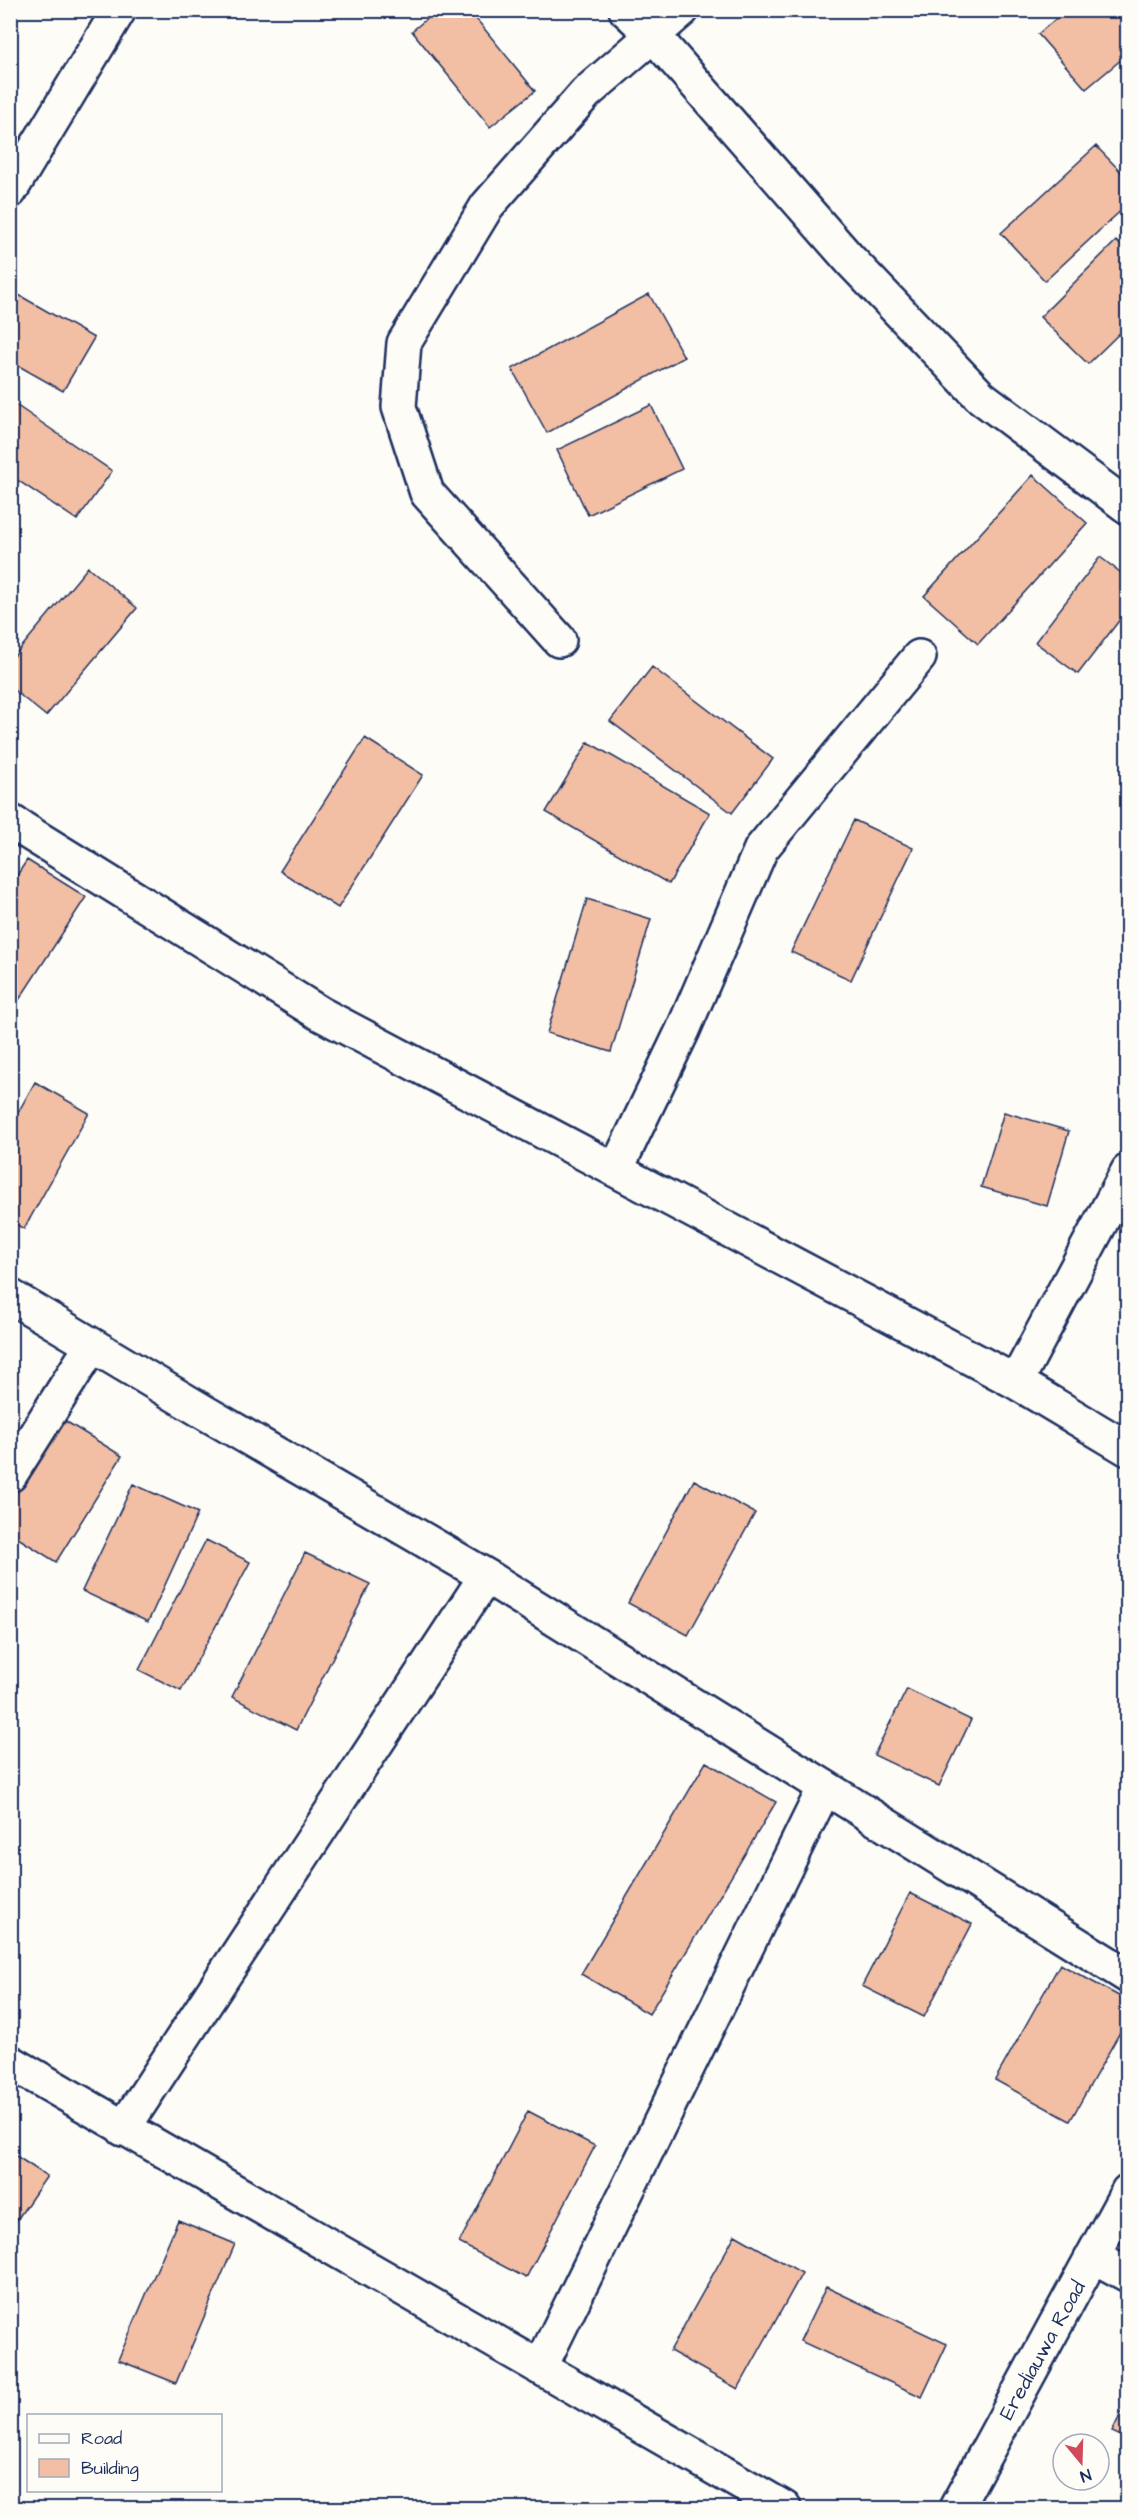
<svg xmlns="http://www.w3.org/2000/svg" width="1138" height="2519" font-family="'Architects Daughter',sans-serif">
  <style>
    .building { fill: #f2bea4; stroke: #1b2f5e; stroke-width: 1.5 }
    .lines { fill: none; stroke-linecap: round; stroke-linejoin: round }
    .minor-casing { stroke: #1b2f5e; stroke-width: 38 }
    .tertiary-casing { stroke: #1b2f5e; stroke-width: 38 }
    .minor { stroke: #fdfcf7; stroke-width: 33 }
    .tertiary { stroke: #fdfcf7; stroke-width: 33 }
    .labels { text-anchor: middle; stroke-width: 4.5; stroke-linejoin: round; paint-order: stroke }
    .street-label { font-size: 21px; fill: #1b2f5e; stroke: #fdfcf7 }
  </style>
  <rect width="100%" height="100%" fill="#fdfcf7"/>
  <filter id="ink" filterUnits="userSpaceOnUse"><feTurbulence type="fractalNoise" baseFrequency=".0167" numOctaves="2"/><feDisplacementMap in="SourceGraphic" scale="12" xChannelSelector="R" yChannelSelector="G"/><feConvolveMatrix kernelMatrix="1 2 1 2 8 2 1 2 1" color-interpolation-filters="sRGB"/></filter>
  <g filter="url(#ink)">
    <!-- building -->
    <path class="building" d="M 437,10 L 469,10 L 535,91 L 490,127 L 412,31 Z
      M 1066,10 L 1128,10 L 1128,54 L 1086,89 L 1038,34 Z
      M 1096,146 L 1128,179 L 1128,204 L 1045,281 L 1001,233 Z
      M 1116,241 L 1128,252 L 1128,325 L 1088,364 L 1040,317 Z
      M 10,290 L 94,338 L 63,391 L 10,361 Z
      M 649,294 L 684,357 L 547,433 L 512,369 Z
      M 10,401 L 112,471 L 77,520 L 10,475 Z
      M 651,405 L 682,469 L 588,515 L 557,450 Z
      M 1033,475 L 1087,523 L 978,644 L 924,596 Z
      M 1100,557 L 1128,578 L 1128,609 L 1078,674 L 1035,642 Z
      M 88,567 L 137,608 L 46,716 L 10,687 L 10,661 Z
      M 652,667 L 773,759 L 732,813 L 610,721 Z
      M 365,738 L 423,775 L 338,908 L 280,871 Z
      M 588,742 L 710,813 L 669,884 L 546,812 Z
      M 854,820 L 913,848 L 851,980 L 791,952 Z
      M 27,860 L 86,897 L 15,1006 L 10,1003 L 10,886 Z
      M 587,899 L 651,919 L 611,1052 L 547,1033 Z
      M 35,1082 L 89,1113 L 24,1229 L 10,1221 L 10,1127 Z
      M 1004,1112 L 1069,1131 L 1047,1206 L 981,1187 Z
      M 62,1419 L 122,1456 L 56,1562 L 10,1533 L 10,1502 Z
      M 694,1480 L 755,1513 L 688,1635 L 628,1603 Z
      M 133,1484 L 198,1513 L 148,1622 L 82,1591 Z
      M 206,1540 L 250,1562 L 181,1691 L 139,1670 Z
      M 305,1553 L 370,1584 L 296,1730 L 232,1697 Z
      M 907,1689 L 971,1720 L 939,1786 L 874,1755 Z
      M 706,1762 L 776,1802 L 649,2014 L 581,1974 Z
      M 910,1893 L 972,1924 L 924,2017 L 862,1986 Z
      M 1060,1964 L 1128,2001 L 1128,2018 L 1070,2121 L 995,2080 Z
      M 528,2111 L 595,2146 L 526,2278 L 459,2243 Z
      M 10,2152 L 47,2176 L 10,2230 Z
      M 178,2220 L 235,2244 L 176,2383 L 118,2360 Z
      M 735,2235 L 802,2273 L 738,2389 L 670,2351 Z
      M 826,2287 L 947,2344 L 922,2397 L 800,2341 Z
      M 1128,2399 L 1128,2439 L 1112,2432 Z"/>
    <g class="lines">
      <defs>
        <path id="minor" d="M 626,10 L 653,35 L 851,261 L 981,397 L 1128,507
          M 10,191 L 119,10
          M 559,640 L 427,493 L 399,407 L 404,343 L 487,206 L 586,93 L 682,10
          M 10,821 L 319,1013 L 1016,1382 L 1128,1449
          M 616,1170 L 683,1030 L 761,849 L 919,657
          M 10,1296 L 204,1412 L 486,1576 L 1128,1976
          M 1016,1382 L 1128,1171
          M 10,1475 L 92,1345
          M 10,2062 L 784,2508
          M 123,2129 L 486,1576
          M 1093,2256 L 1128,2275
          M 540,2368 L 825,1787"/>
        <path id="tertiary" d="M 956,2508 L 1128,2191"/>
      </defs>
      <!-- minor casing -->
      <use href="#minor" class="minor-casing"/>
      <!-- tertiary casing -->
      <use href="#tertiary" class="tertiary-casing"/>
      <!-- minor -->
      <use href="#minor" class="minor"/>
      <!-- tertiary -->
      <use href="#tertiary" class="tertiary"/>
    </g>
  </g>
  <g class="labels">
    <!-- street labels -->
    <g class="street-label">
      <text transform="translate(1042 2350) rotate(-61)" y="7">Erediauwa Road</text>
    </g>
  </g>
  <!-- margin -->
  <rect width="1138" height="2519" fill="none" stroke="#fdfcf7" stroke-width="36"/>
  <rect x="18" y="18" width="1102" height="2483" fill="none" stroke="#1b2f5e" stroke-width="2" filter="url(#ink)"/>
  <!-- legend -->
  <rect x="27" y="2414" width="195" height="78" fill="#fdfcf7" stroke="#a3aaba" stroke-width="1.5"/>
  <rect x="39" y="2434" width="30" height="9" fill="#fdfcf7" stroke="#a3aaba" stroke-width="1.5"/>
  <text x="81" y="2444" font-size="18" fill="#1b2f5e">Road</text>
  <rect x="39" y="2459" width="30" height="18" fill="#f2bea4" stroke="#a3aaba" stroke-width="1.5"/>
  <text x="81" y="2474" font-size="18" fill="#1b2f5e">Building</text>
  <!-- north arrow -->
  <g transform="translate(1081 2462) rotate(161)"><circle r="28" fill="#fdfcf7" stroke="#a3aaba" stroke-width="1.5"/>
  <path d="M0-4.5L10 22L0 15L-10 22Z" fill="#d1495b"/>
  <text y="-9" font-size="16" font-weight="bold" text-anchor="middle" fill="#1b2f5e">N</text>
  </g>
</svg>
